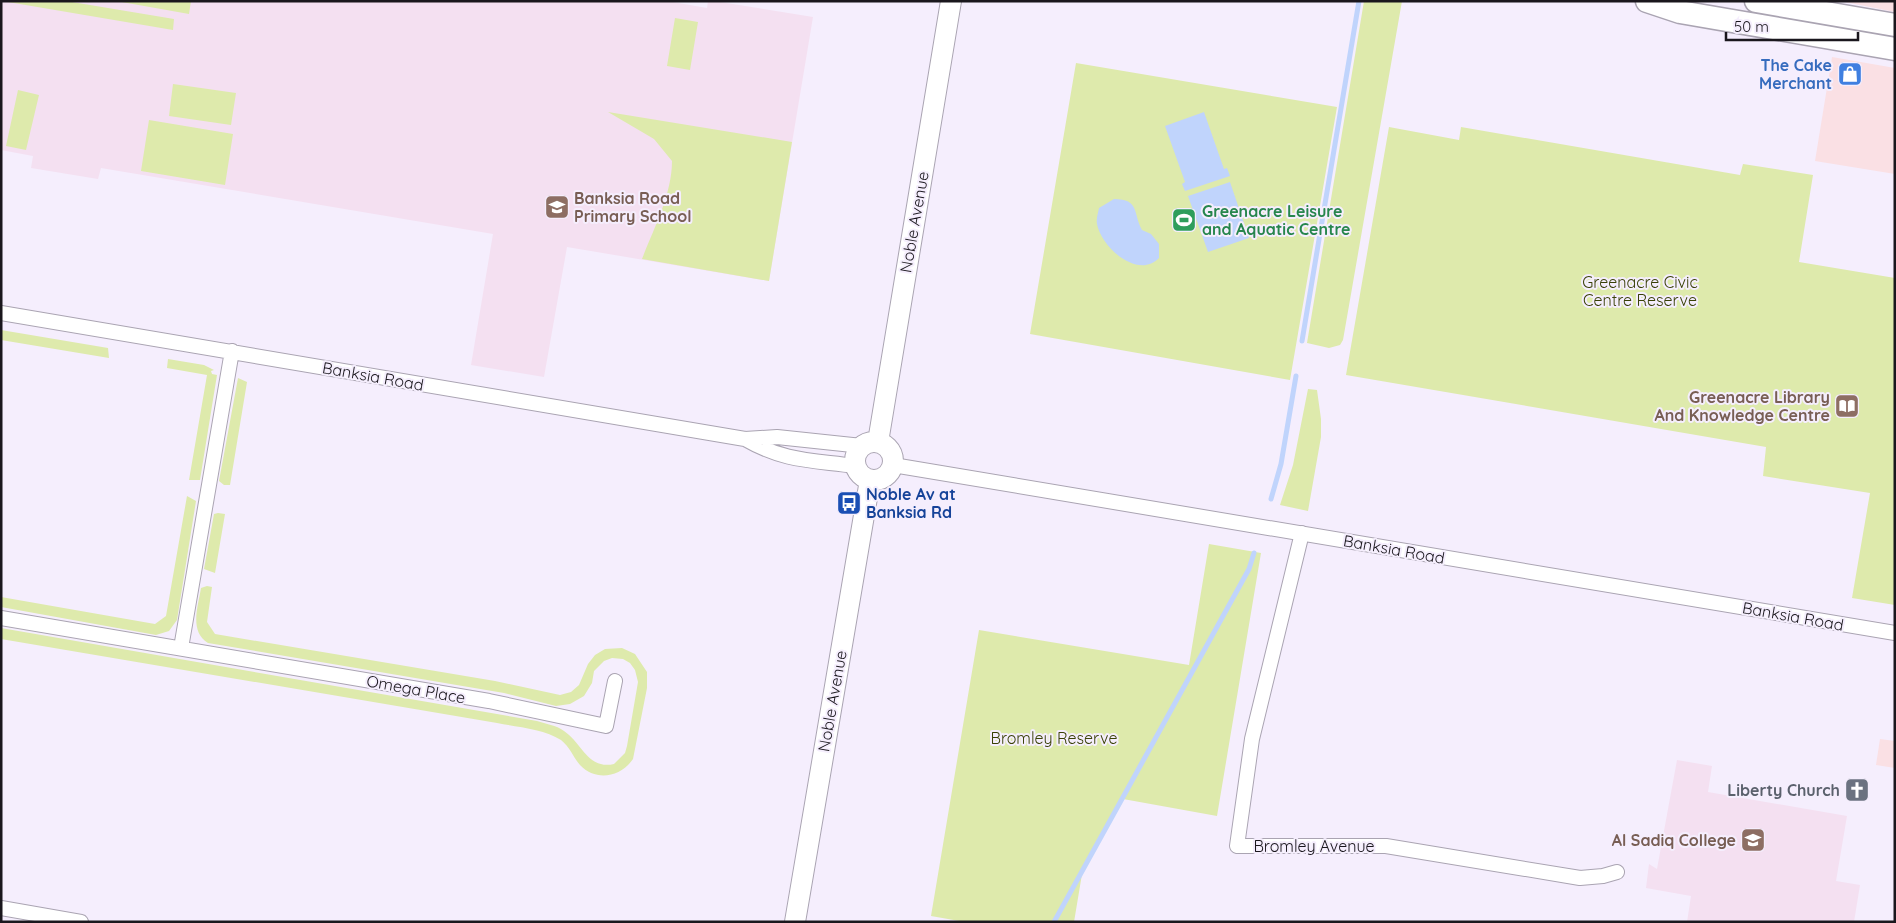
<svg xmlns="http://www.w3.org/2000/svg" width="1896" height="923" font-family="Quicksand,sans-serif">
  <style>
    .commercial { fill: #fae0e4 }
    .education { fill: #f4e0f1 }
    .green { fill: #deeaac }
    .water { fill: #c0d4fc }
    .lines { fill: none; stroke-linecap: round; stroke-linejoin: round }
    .stream { stroke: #c0d4fc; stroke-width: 5 }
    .street-casing { stroke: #aaa4b2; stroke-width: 16 }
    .secondary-casing { stroke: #aaa4b2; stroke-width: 22 }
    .primary-casing { stroke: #aaa4b2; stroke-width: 25 }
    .street { stroke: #fff; stroke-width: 14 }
    .secondary { stroke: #fff; stroke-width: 20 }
    .primary { stroke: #fff; stroke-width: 22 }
    .labels { text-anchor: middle; stroke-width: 4; stroke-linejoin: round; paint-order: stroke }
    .shop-label { font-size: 16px; font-weight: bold; fill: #366cbe; stroke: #f5eefd; text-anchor: end }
    .education-label { font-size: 16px; font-weight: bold; fill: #785e54; stroke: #f5eefd; text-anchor: end }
    .leisure-label { font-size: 16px; font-weight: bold; fill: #27864d; stroke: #f5eefd; text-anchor: start }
    .street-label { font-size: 16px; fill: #1a171d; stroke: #f5eefd }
    .park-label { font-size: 16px; fill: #394106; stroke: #f5eefd }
    .transit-label { font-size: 16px; font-weight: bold; fill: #164399; stroke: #f5eefd; text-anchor: start }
    .worship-label { font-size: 16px; font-weight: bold; fill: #5b616d; stroke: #f5eefd; text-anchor: end }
  </style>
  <rect width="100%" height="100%" fill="#f5eefd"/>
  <!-- commercial -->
  <path class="commercial" d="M 1840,1 L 1895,1 L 1895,12 Z
    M 1832,57 L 1895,68 L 1895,174 L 1815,161 Z
    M 1880,739 L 1895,741 L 1895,768 L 1876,765 Z"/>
  <!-- education -->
  <path class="education" d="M 1,1 L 667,1 L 707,8 L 708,1 L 714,1 L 813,17 L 769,281 L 567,247 L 544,377 L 471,365 L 493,234 L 101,168 L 98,179 L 31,168 L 33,156 L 1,150 Z
    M 1677,760 L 1712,766 L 1708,792 L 1847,816 L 1836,881 L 1860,885 L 1854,922 L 1687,922 L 1691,896 L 1646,888 L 1649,864 L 1657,869 Z"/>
  <!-- green -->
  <path class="green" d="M 2,1 L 66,1 L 174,19 L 173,30 Z
    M 116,1 L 191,1 L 189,14 Z
    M 1364,1 L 1402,1 L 1343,340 L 1340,345 L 1329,348 L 1307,343 Z
    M 675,18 L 698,22 L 690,70 L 667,66 Z
    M 1076,63 L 1337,107 L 1290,380 L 1030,334 Z
    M 173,84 L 236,93 L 231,125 L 169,116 Z
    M 18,90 L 39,95 L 26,150 L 6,146 Z
    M 608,112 L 792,142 L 769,281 L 642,259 C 654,228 672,194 672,161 L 654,139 Z
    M 149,120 L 233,134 L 225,185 L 141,171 Z
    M 1389,127 L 1459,140 L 1461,127 L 1740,175 L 1743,164 L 1813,175 L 1799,262 L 1895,278 L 1895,605 L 1852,598 L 1870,493 L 1763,476 L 1766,447 L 1346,375 Z
    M 1,330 L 108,348 L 109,358 L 1,340 Z
    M 168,359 L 204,365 L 214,370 L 211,371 L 212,374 L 217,375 L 200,480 L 189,480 L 207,375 L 167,368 Z
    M 238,378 L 247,382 L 230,485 L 224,485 L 219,481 Z
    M 1308,389 L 1317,390 L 1321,419 L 1321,437 L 1308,511 L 1280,505 L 1293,465 Z
    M 187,496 L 196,501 L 177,620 L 169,631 L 156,635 L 1,607 L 1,597 L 155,624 L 166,616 Z
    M 218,513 L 225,514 L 215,573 L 204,569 L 214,514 Z
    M 1209,544 L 1261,553 L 1217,816 L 1123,799 L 1082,874 L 1074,922 L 965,922 L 931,916 L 979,630 L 1189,665 Z
    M 207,586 L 212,587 L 207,622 L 215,634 L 495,681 L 560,695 L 571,692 L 579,685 L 588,664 L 595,655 L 605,649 L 622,648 L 635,654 L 647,672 L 647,688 L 633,759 C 621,777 596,782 580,765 C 573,757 570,747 561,740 C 544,729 517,727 497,723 L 1,639 L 1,628 L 537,721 C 546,724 556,725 564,731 C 582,743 588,770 614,764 L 625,753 L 627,746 L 638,682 L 635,670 L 630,663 L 623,659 L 612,658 L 604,661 L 594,671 L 592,683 L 584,696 L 570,704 L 556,706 L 504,693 L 208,643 C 189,631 198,607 201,588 Z"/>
  <!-- water -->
  <path class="water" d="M 1204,112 L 1224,169 L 1227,168 L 1230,176 L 1185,191 L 1182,184 L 1185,182 L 1165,126 Z
    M 1230,182 L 1249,238 L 1208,252 L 1188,196 Z
    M 1114,199 C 1140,199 1133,214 1142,230 L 1151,234 L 1159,244 L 1159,258 C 1138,280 1101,247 1097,224 C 1096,219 1098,213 1099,208 Z"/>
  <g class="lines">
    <!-- stream -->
    <path class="stream" d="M 1302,341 L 1359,1
      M 1271,499 L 1281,464 L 1296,376
      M 1054,922 L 1249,569 L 1254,553"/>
    <defs>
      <path id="street" d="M 1,313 L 745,439 L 777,437 L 862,446
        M 745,439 C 785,462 812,460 855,466
        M 893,465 L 1895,633
        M 1302,533 L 1252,739 L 1237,846 L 1386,846 L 1580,878 L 1603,876 L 1617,872
        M 1,618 L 489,701 L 606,726 L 615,681
        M 181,648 L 232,351
        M 1,908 L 81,922"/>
      <path id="secondary" d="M855 461a19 19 0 1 1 38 0a19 19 0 1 1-38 0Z
        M 878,442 L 951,1
        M 795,922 L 870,480"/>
      <path id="primary" d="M 1647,1 L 1680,12 L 1895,49
        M 1756,1 L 1895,25"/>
    </defs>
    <!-- street casing -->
    <use href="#street" class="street-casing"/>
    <!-- secondary casing -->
    <use href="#secondary" class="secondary-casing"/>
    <!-- primary casing -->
    <use href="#primary" class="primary-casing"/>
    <!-- street -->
    <use href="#street" class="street"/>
    <!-- secondary -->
    <use href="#secondary" class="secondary"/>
    <!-- primary -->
    <use href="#primary" class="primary"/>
  </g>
  <!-- icons -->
  <defs>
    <symbol id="shop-square" viewBox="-11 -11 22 22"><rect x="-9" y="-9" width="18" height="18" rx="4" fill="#3f7fe0" stroke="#f5eefd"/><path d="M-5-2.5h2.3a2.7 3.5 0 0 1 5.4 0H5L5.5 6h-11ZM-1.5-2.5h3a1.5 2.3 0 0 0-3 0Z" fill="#fff"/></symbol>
    <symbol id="school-square" viewBox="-11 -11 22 22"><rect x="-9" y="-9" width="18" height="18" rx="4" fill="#8d6e63" stroke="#f5eefd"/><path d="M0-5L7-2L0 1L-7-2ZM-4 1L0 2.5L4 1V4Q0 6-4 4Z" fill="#fff"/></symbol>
    <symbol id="stadium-square" viewBox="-11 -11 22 22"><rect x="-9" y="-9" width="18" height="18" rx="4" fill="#2e9e5b" stroke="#f5eefd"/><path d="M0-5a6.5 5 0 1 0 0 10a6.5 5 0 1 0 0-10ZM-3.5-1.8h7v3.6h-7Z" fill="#fff"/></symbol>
    <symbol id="library-square" viewBox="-11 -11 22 22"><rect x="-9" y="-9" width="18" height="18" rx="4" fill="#8d6e63" stroke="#f5eefd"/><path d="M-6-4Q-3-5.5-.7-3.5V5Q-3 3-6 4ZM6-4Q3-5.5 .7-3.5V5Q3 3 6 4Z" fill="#fff"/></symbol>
    <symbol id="bus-square" viewBox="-11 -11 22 22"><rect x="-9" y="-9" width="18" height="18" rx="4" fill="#1a4fb4" stroke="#f5eefd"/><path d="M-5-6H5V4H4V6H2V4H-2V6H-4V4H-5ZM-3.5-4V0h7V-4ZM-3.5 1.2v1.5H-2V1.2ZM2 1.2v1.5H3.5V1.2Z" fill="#fff"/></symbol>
    <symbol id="church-square" viewBox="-11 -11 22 22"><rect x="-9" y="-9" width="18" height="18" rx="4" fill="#6b7280" stroke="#f5eefd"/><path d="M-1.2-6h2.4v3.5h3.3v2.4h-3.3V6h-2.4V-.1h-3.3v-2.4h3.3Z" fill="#fff"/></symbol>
  </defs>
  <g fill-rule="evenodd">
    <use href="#shop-square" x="1836" y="60" width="28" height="28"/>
    <use href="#school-square" x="543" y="193" width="28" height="28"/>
    <use href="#stadium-square" x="1170" y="206" width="28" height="28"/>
    <use href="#library-square" x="1833" y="392" width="28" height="28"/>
    <use href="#bus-square" x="835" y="489" width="28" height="28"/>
    <use href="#church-square" x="1843" y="776" width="28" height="28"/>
    <use href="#school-square" x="1739" y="826" width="28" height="28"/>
  </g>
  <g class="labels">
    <!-- shop labels -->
    <g class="shop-label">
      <text x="1832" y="71">The Cake<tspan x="1832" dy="18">Merchant</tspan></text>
    </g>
    <!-- education labels -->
    <g class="education-label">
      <text x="574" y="204" text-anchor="start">Banksia Road<tspan x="574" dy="18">Primary School</tspan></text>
      <text x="1830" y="403">Greenacre Library<tspan x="1830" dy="18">And Knowledge Centre</tspan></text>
      <text x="1736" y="846">Al Sadiq College</text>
    </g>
    <!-- leisure labels -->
    <g class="leisure-label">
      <text x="1202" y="217">Greenacre Leisure<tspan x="1202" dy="18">and Aquatic Centre</tspan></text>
    </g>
    <!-- street labels -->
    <g class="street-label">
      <text transform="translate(914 222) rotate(-80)" y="6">Noble Avenue</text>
      <text transform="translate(373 376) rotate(10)" y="6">Banksia Road</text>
      <text transform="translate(1394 549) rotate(10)" y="6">Banksia Road</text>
      <text transform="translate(1793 616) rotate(10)" y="6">Banksia Road</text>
      <text transform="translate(416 689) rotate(10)" y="6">Omega Place</text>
      <text transform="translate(832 701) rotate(-80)" y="6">Noble Avenue</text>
      <text x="1314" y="852">Bromley Avenue</text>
    </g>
    <!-- park labels -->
    <g class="park-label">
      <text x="1640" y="288">Greenacre Civic<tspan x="1640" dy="18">Centre Reserve</tspan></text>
      <text x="1054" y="744">Bromley Reserve</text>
    </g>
    <!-- transit labels -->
    <g class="transit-label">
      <text x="866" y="500">Noble Av at<tspan x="866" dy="18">Banksia Rd</tspan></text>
    </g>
    <!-- worship labels -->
    <g class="worship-label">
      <text x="1840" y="796">Liberty Church</text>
    </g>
  </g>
  <!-- border -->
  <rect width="1896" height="923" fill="none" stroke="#1a171d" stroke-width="5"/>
  <!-- scale -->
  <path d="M1726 32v8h132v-8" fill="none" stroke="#1a171d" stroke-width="2.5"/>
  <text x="1734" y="32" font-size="15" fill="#1a171d" stroke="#f5eefd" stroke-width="4" paint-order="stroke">50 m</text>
</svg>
